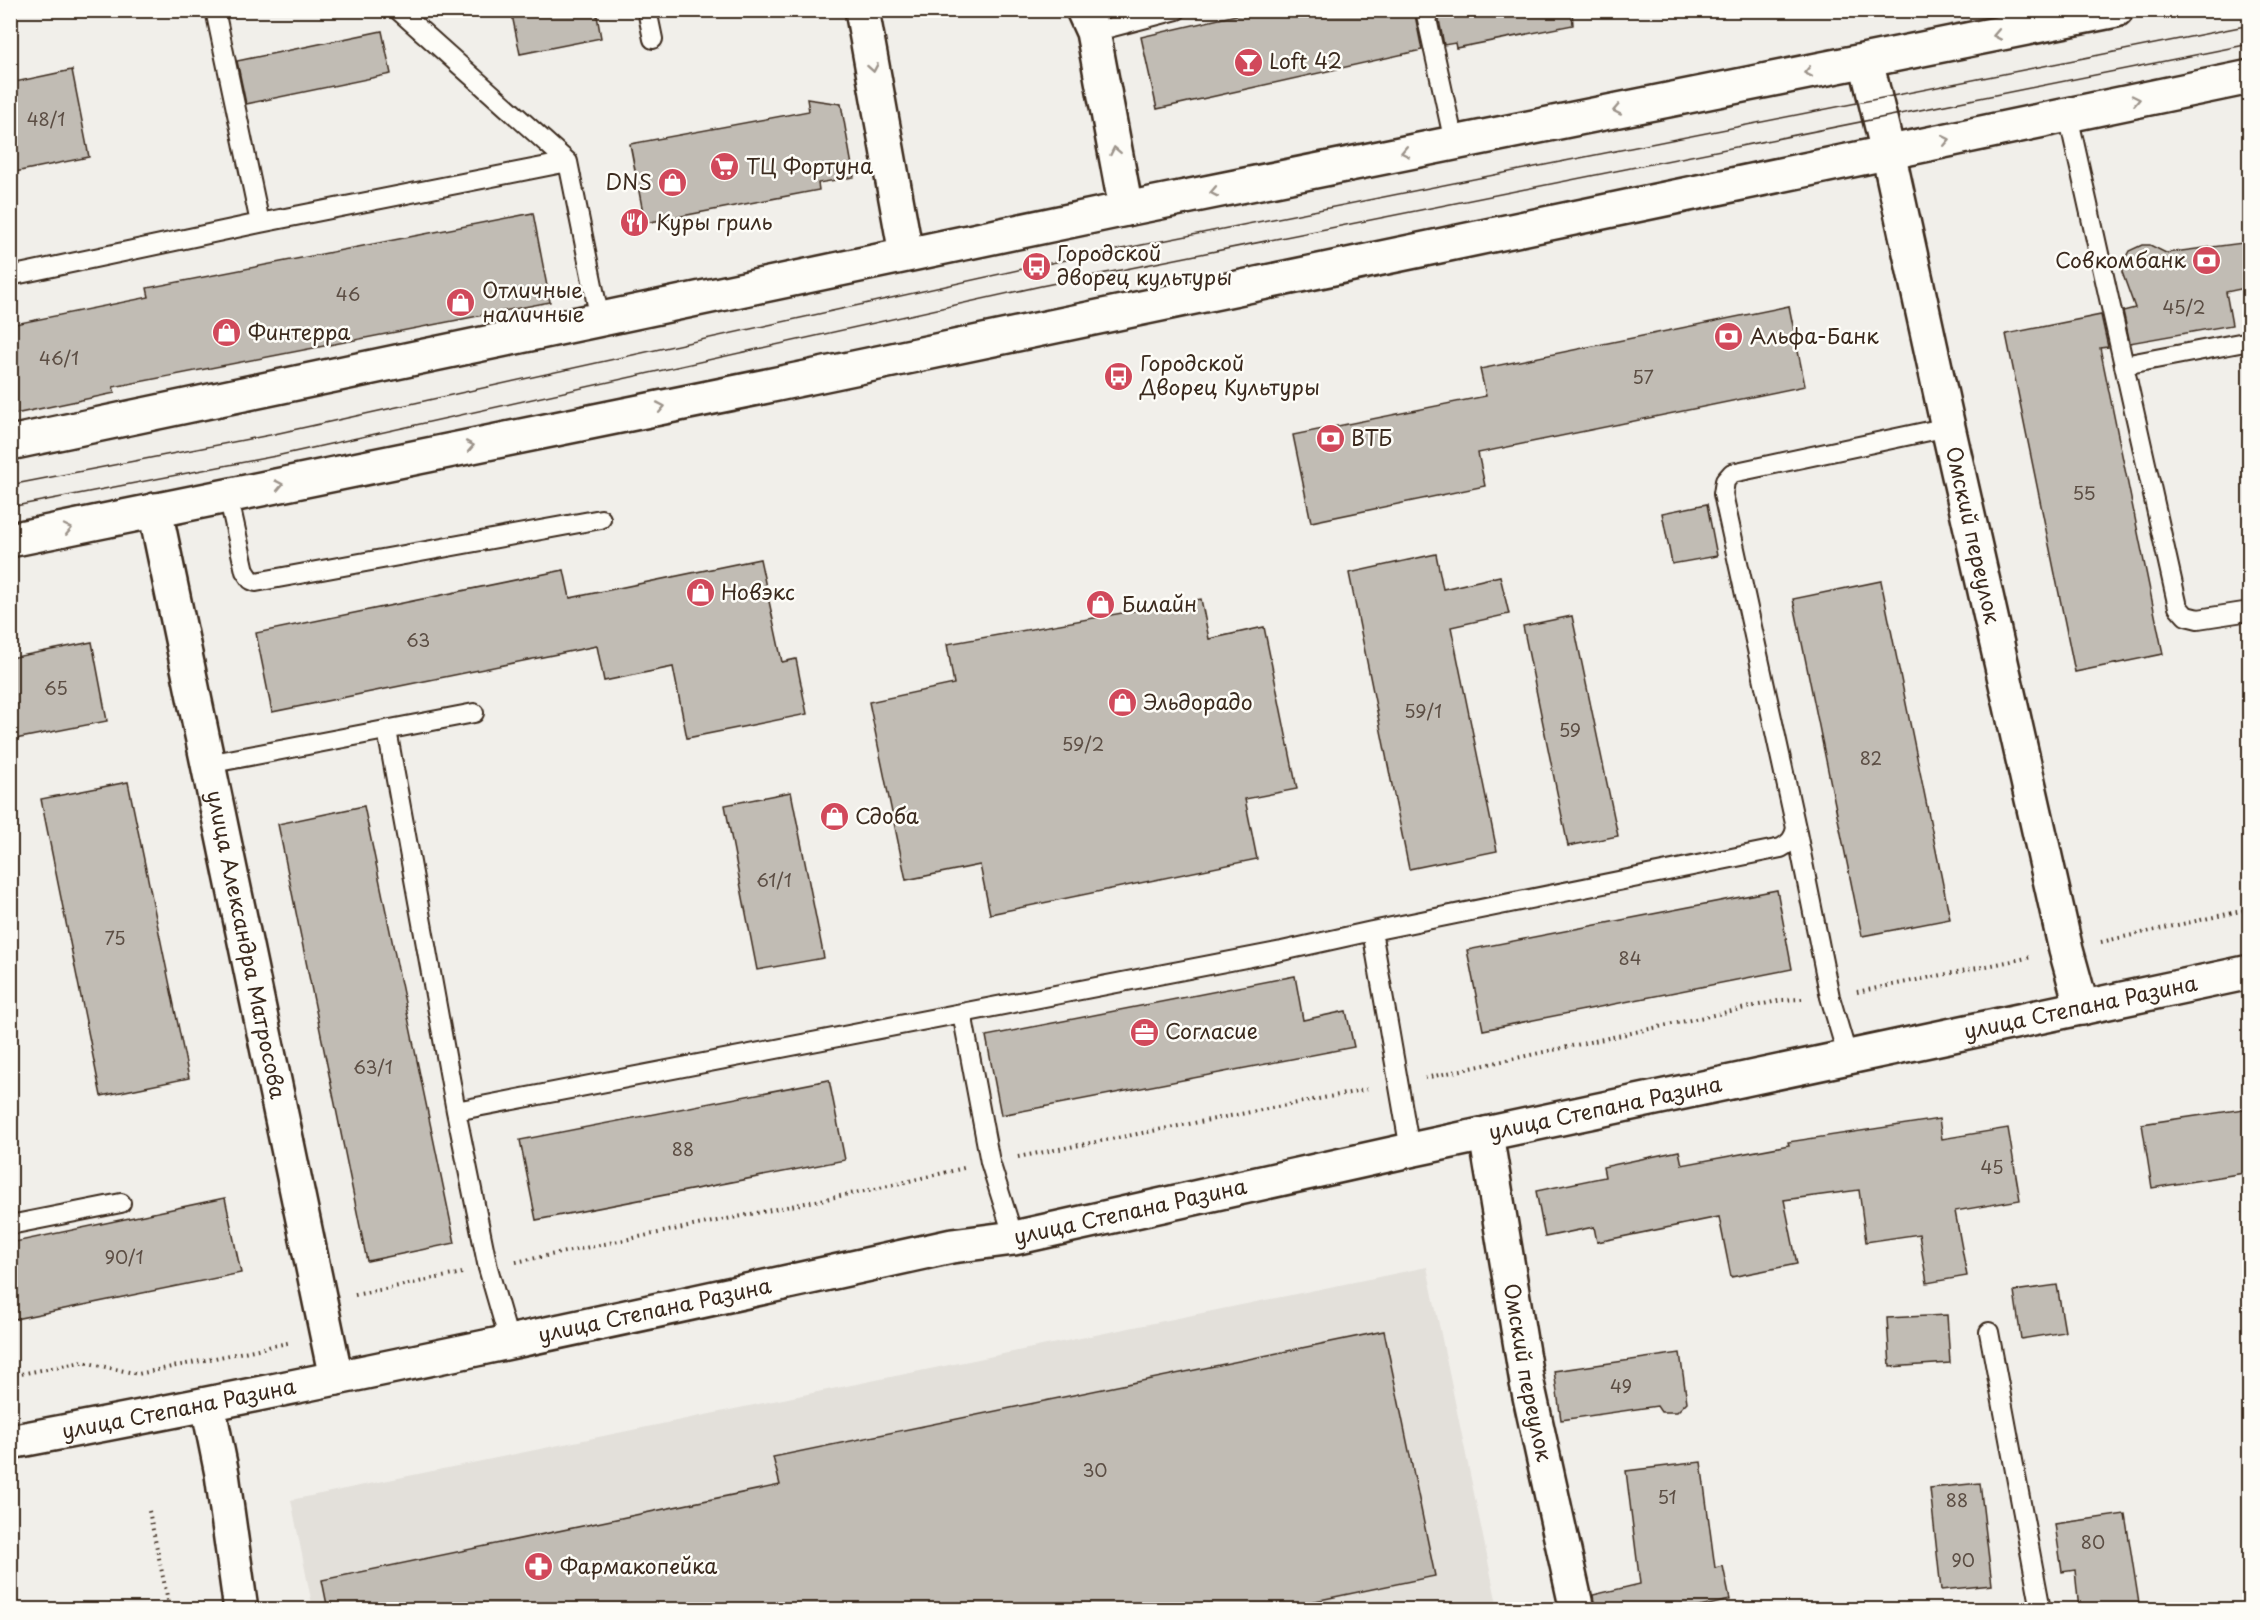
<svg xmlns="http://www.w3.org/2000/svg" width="2260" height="1620" font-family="'Playpen Sans',sans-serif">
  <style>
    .built { fill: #e3e0da }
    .building { fill: #c1bcb4; stroke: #3b2a1e; stroke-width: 1.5 }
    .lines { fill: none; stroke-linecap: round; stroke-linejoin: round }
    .service-casing { stroke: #3b2a1e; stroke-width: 22 }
    .minor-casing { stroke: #3b2a1e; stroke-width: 38 }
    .tertiary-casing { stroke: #3b2a1e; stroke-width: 38 }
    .secondary-casing { stroke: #3b2a1e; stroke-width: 38 }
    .path { stroke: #3b2a1e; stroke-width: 4; stroke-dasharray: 1.5 4.5; stroke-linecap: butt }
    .service { stroke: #fdfcf7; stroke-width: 18 }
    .minor { stroke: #fdfcf7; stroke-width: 33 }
    .tertiary { stroke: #fdfcf7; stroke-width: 33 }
    .secondary { stroke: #fdfcf7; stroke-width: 33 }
    .tram { stroke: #3b2a1e; stroke-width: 1.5 }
    .oneway { stroke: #9c938a }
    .labels { text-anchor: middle; stroke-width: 5; stroke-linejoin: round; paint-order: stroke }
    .number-label { font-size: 18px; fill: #5c4e44 }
    .poi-label { font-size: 21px; fill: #3b2a1e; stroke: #fdfcf7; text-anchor: start }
    .street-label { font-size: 21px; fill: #3b2a1e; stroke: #fdfcf7 }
  </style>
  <rect width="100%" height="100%" fill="#f1efea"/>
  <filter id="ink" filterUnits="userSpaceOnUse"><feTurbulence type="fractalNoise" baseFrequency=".0167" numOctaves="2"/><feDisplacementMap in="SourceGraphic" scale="12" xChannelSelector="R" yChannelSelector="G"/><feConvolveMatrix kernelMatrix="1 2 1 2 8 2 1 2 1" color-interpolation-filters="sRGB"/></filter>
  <g filter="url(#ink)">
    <!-- built -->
    <path class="built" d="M 1427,1267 L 1498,1609 L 313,1609 L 291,1500 Z"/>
    <!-- building -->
    <path class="building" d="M 511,10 L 596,10 L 601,38 L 520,54 Z
      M 1258,10 L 1414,10 L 1422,50 L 1157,109 L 1141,37 Z
      M 1437,10 L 1572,10 L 1573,25 L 1456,48 L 1455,43 L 1444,45 Z
      M 382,31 L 391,74 L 246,104 L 237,61 Z
      M 72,70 L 89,157 L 10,173 L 10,83 Z
      M 807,99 L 841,104 L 854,177 L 818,183 L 819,190 L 645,223 L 630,144 L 809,111 Z
      M 533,213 L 550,302 L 113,387 L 115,393 L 10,415 L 10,325 L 149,297 L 147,288 Z
      M 2250,242 L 2250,287 L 2226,292 L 2232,325 L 2130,343 L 2123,311 L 2135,308 L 2122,272 L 2122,264 L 2129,251 L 2142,245 L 2150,245 L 2166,253 Z
      M 1789,306 L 1805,386 L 1478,453 L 1485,486 L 1311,522 L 1293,435 L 1486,396 L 1480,369 Z
      M 2101,315 L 2108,347 L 2100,348 L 2163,654 L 2075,672 L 2006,334 Z
      M 1707,504 L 1717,556 L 1672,564 L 1662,513 Z
      M 1436,554 L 1443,589 L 1500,576 L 1509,614 L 1451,627 L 1497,851 L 1409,869 L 1349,573 Z
      M 760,559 L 782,662 L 796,659 L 807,714 L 687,738 L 673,667 L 604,681 L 597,646 L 272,712 L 256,633 L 564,570 L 570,598 Z
      M 1881,581 L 1950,919 L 1862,936 L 1793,599 Z
      M 1201,599 L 1209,639 L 1264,627 L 1297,789 L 1245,799 L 1257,859 L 990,914 L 980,865 L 906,880 L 869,702 L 954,684 L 947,644 Z
      M 1572,616 L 1618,836 L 1568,846 L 1523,626 Z
      M 92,642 L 107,721 L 10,740 L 10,658 Z
      M 128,782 L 189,1078 L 101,1096 L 41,799 Z
      M 791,792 L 824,958 L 757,970 L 725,805 Z
      M 364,806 L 455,1243 L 367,1261 L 278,824 Z
      M 1777,890 L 1792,969 L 1483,1030 L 1467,950 Z
      M 1295,976 L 1303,1020 L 1346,1011 L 1354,1047 L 1001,1115 L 986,1036 Z
      M 829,1080 L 845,1160 L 536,1220 L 520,1140 Z
      M 2250,1108 L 2250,1172 L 2152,1188 L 2142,1124 Z
      M 1939,1119 L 1942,1139 L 2008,1128 L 2020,1200 L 1955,1211 L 1967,1276 L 1927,1283 L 1919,1234 L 1866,1242 L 1859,1190 L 1784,1200 L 1797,1264 L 1731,1277 L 1719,1217 L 1597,1242 L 1594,1227 L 1545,1237 L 1536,1191 L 1605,1177 L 1603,1167 L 1679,1151 L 1682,1165 L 1789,1145 L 1788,1142 Z
      M 225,1198 L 241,1273 L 10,1320 L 10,1243 Z
      M 2057,1285 L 2065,1332 L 2021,1339 L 2014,1291 Z
      M 1947,1315 L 1950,1363 L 1890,1367 L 1887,1318 Z
      M 1384,1331 L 1435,1576 L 1272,1610 L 328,1610 L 322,1580 L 780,1485 L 773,1457 Z
      M 1680,1353 L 1687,1402 L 1677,1412 L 1661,1412 L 1657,1406 L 1561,1420 L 1554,1371 Z
      M 1701,1462 L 1715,1568 L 1723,1566 L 1730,1600 L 1687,1610 L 1595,1610 L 1593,1595 L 1640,1584 L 1626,1471 Z
      M 1980,1483 L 1992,1585 L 1941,1590 L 1930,1488 Z
      M 2125,1514 L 2140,1610 L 2079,1610 L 2075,1570 L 2062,1572 L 2055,1524 Z"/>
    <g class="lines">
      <defs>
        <path id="service" d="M 215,10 L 260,223
          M 398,10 L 568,162
          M 647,10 L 653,39
          M 1425,10 L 1454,142
          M 1093,32 L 1177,10
          M 2068,115 L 2178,607 L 2186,616 L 2198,619 L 2250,611
          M 10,276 L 260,223 L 568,162 L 600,320
          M 2124,365 L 2250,341
          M 228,495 L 245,571 L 251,580 L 256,582 L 601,519
          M 387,730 L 456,1111 L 488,1268 L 510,1344
          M 208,764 L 474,713
          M 1796,828 L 1830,997 L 1848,1058
          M 962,1013 L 990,1162 L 1014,1238
          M 456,1111 L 1282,951 L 1372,931
          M 1410,1150 L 1372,931 L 1781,848 C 1790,843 1794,838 1796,828 L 1723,494 L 1725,481 L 1732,473 L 1948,427
          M 10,1225 L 121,1203
          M 1989,1332 L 2041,1610"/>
        <g id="minor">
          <path d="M 862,10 L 906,254"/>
          <path d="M 1083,10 L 1093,32 L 1126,209"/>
          <path id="s1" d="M 155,510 L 336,1378"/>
          <path id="s2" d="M 1486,1134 L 1527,1383 L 1577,1610"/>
        </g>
        <g id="tertiary">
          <path id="s3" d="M 1866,61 L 1888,152 L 1948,427 L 2066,950 L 2082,1008"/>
          <path d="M 208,1405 L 222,1474 L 241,1610"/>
          <path id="s4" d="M 10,1442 C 326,1383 639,1315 952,1246 L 1014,1238 L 1410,1150 L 2250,972"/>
        </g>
        <path id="secondary" d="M 10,443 L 1126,209 L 2116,10
          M 10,540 L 782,383 L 2250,77"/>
      </defs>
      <!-- service casing -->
      <use href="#service" class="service-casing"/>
      <!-- minor casing -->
      <use href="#minor" class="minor-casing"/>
      <!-- tertiary casing -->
      <use href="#tertiary" class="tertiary-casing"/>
      <!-- secondary casing -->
      <use href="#secondary" class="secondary-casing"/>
      <!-- path -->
      <path class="path" d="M 2101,942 L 2250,909
        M 1857,992 L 2032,957
        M 1425,1078 L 1782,1000 L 1802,999
        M 1018,1157 L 1370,1089
        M 516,1262 L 884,1187 L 964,1168
        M 355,1295 L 462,1273
        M 10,1376 L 83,1362 L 138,1374 L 292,1342
        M 149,1511 L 170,1610"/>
      <!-- service -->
      <use href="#service" class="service"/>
      <!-- minor -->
      <use href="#minor" class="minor"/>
      <!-- tertiary -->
      <use href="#tertiary" class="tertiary"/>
      <!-- secondary -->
      <use href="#secondary" class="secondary"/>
      <!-- tram -->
      <path class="tram" d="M 10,485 L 270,435 L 1036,266 L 2250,25
        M 10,507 L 276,456 L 1041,286 L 2250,44"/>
    </g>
    <!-- one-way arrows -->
    <defs><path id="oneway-chevron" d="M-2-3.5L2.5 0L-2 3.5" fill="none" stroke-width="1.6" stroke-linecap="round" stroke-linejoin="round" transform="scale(1.5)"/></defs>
    <g class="oneway">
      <use href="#oneway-chevron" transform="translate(1997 35) rotate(169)"/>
      <use href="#oneway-chevron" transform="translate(873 68) rotate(80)"/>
      <use href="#oneway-chevron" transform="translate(1808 72) rotate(169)"/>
      <use href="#oneway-chevron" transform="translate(2136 100) rotate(-12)"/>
      <use href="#oneway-chevron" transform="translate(1617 110) rotate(169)"/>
      <use href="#oneway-chevron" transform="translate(1946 140) rotate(-12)"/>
      <use href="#oneway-chevron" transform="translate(1115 151) rotate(-101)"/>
      <use href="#oneway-chevron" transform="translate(1405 152) rotate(168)"/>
      <use href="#oneway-chevron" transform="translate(1214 192) rotate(169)"/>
      <use href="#oneway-chevron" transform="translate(661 407) rotate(-11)"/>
      <use href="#oneway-chevron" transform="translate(470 446) rotate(-11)"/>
      <use href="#oneway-chevron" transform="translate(279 485) rotate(-11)"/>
      <use href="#oneway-chevron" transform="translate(68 529) rotate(-12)"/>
    </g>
  </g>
  <!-- icons -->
  <defs>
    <symbol id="bar-disc" viewBox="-11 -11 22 22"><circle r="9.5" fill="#d1495b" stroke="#fdfcf7"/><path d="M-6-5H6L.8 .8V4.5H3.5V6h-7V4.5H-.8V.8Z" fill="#fff"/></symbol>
    <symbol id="supermarket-disc" viewBox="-11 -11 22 22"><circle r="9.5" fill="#d1495b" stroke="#fdfcf7"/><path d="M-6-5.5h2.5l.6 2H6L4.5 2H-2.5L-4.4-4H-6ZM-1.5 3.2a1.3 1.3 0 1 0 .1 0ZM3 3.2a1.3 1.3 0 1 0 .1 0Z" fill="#fff"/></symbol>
    <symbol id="shop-disc" viewBox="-11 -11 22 22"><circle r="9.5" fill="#d1495b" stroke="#fdfcf7"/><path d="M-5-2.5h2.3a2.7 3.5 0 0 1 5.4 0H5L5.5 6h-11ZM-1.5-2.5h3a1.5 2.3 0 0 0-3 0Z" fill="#fff"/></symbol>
    <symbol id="restaurant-disc" viewBox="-11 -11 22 22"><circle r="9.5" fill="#d1495b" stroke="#fdfcf7"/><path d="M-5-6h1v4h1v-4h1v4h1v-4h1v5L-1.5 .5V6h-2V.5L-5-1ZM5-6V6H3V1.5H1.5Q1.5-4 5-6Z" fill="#fff"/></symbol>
    <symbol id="bank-disc" viewBox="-11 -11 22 22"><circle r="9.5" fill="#d1495b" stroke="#fdfcf7"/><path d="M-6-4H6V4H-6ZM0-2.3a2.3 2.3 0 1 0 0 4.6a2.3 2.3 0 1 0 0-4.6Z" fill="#fff"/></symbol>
    <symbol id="bus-disc" viewBox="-11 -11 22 22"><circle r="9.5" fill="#d1495b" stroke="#fdfcf7"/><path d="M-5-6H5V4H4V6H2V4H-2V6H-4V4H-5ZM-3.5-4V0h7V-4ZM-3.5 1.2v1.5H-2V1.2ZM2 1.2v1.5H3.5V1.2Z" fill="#fff"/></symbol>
    <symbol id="office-disc" viewBox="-11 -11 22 22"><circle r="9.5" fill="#d1495b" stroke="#fdfcf7"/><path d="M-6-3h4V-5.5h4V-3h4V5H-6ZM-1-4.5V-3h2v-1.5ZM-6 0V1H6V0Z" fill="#fff"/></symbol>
    <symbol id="pharmacy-disc" viewBox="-11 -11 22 22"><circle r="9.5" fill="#d1495b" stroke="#fdfcf7"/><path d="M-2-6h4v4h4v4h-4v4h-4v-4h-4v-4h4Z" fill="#fff"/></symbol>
  </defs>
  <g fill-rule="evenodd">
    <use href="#bar-disc" x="1232" y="46" width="33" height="33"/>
    <use href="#supermarket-disc" x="708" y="150" width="33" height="33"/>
    <use href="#shop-disc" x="656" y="166" width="33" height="33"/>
    <use href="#restaurant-disc" x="618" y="206" width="33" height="33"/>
    <use href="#bank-disc" x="2190" y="244" width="33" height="33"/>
    <use href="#bus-disc" x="1020" y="250" width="33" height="33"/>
    <use href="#shop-disc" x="444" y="286" width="33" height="33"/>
    <use href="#shop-disc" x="210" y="316" width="33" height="33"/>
    <use href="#bank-disc" x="1712" y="320" width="33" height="33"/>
    <use href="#bus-disc" x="1102" y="360" width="33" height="33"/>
    <use href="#bank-disc" x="1314" y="422" width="33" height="33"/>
    <use href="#shop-disc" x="684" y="576" width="33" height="33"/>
    <use href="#shop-disc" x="1084" y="588" width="33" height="33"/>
    <use href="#shop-disc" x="1106" y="686" width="33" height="33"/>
    <use href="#shop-disc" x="818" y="800" width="33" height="33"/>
    <use href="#office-disc" x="1128" y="1016" width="33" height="33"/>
    <use href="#pharmacy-disc" x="522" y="1550" width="33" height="33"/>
  </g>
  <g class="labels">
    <!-- number labels -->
    <g class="number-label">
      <text x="46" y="126">48/1</text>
      <text x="348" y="301">46</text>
      <text x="2184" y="314">45/2</text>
      <text x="59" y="365">46/1</text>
      <text x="1643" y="384">57</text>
      <text x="2084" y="500">55</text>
      <text x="418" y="647">63</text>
      <text x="56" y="695">65</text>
      <text x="1423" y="718">59/1</text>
      <text x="1570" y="737">59</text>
      <text x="1083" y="751">59/2</text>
      <text x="1871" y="765">82</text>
      <text x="774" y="887">61/1</text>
      <text x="115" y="945">75</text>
      <text x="1630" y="965">84</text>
      <text x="373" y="1074">63/1</text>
      <text x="683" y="1156">88</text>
      <text x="1992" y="1174">45</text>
      <text x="124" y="1264">90/1</text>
      <text x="1621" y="1393">49</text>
      <text x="1095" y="1477">30</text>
      <text x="1667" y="1504">51</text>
      <text x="1957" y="1507">88</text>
      <text x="2093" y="1549">80</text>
      <text x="1963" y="1567">90</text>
    </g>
    <!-- poi labels -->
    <g class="poi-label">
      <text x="1269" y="69">Loft 42</text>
      <text x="746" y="174">ТЦ Фортуна</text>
      <text x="652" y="190" text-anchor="end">DNS</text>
      <text x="656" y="230">Куры гриль</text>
      <text x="1057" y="261">Городской<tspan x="1057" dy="24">дворец культуры</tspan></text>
      <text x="2186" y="268" text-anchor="end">Совкомбанк</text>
      <text x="482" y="298">Отличные<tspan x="482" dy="24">наличные</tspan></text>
      <text x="248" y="340">Финтерра</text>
      <text x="1750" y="344">Альфа-Банк</text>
      <text x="1140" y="371">Городской<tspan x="1140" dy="24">Дворец Культуры</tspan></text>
      <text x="1351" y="446">ВТБ</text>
      <text x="721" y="600">Новэкс</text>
      <text x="1122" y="612">Билайн</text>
      <text x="1143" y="710">Эльдорадо</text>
      <text x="855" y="824">Сдоба</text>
      <text x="1165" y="1039">Согласие</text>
      <text x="560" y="1574">Фармакопейка</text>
    </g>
    <!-- street labels -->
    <g class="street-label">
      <text dy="7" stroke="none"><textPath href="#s3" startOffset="486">Омский переулок</textPath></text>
      <text dy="7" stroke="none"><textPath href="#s1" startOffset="444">улица Александра Матросова</textPath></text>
      <text dy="7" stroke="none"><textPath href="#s4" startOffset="2116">улица Степана Разина</textPath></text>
      <text dy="7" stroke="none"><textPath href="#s4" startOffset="1630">улица Степана Разина</textPath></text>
      <text dy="7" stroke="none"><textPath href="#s4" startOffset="1144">улица Степана Разина</textPath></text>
      <text dy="7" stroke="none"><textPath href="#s4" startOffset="658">улица Степана Разина</textPath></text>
      <text dy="7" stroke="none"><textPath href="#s2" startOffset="242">Омский переулок</textPath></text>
      <text dy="7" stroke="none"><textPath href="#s4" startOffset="172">улица Степана Разина</textPath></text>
    </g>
  </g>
  <!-- margin -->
  <rect width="2260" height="1620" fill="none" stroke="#fdfcf7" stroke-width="36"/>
  <rect x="18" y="18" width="2224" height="1584" fill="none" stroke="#3b2a1e" stroke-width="2" filter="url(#ink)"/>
</svg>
